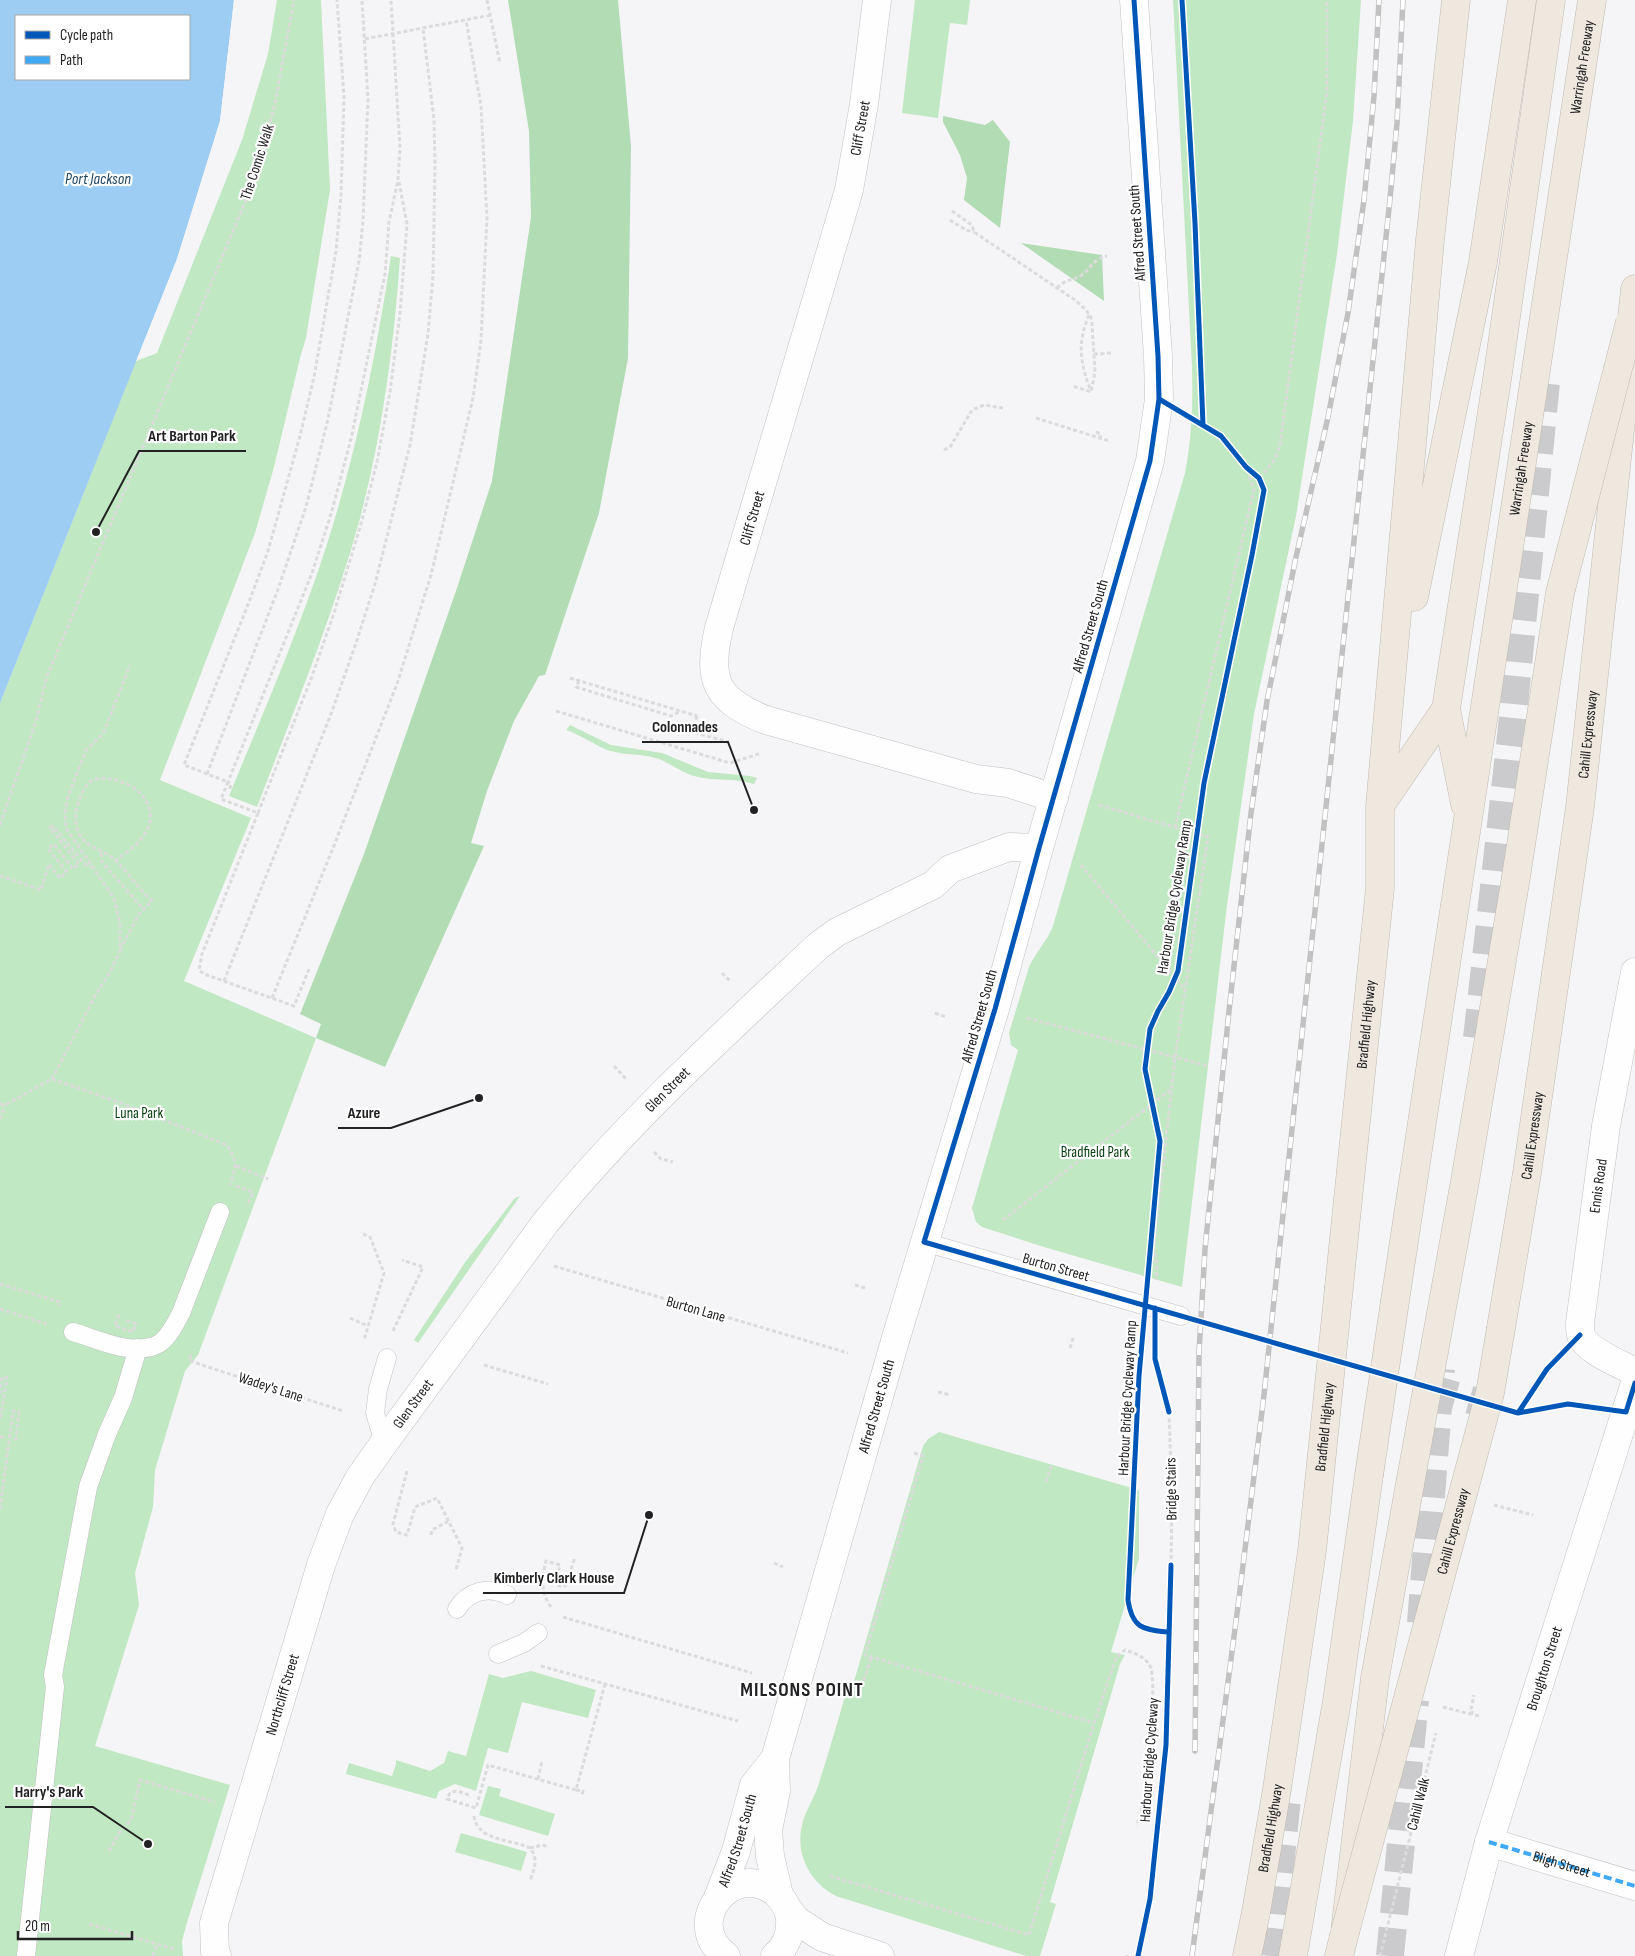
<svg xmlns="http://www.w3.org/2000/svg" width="1635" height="1956" font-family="'Sofia Sans Condensed',sans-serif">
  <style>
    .green { fill: #c0e8c2 }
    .forest { fill: #b2dcb4 }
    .water { fill: #9dcdf3; fill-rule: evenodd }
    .pier { fill: #f5f5f7 }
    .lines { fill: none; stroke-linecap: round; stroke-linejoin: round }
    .street-tunnel { stroke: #cbcbcd; stroke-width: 28; stroke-dasharray: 28 14; stroke-linecap: butt }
    .highway-tunnel { stroke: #cbcbcd; stroke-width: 28; stroke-dasharray: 28 14; stroke-linecap: butt }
    .lane-casing { stroke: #c1c1c3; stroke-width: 19 }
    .street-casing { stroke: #c1c1c3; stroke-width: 29 }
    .highway-casing { stroke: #c1bab1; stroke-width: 29 }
    .path { stroke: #dbdbdc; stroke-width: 3; stroke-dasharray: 4 2.5; stroke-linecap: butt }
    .lane { stroke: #fefefe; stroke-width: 18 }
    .street { stroke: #fefefe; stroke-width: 28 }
    .highway { stroke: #eee8df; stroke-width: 28 }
    .rail-casing { stroke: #c1c1c2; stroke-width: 5.5 }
    .rail { stroke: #fff; stroke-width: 4; stroke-dasharray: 11; stroke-linecap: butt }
    .highway-bridge-casing { stroke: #c1bab1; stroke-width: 29; stroke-linecap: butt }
    .path-bridge { stroke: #dbdbdc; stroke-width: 3; stroke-dasharray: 4 2.5; stroke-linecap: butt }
    .highway-bridge { stroke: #eee8df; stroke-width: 28 }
    .quiet { stroke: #3fa9f5; stroke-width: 4; stroke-dasharray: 8 4; stroke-linecap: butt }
    .cycleway-casing { stroke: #fff; stroke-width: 8 }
    .cycleway { stroke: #0057b8; stroke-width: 5 }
    .labels { text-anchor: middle; stroke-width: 4.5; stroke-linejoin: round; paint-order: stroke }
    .street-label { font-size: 15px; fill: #222224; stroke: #fff }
    .park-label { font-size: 15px; fill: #033d0c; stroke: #fff }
    .water-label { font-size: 16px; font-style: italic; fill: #204661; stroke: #fff }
    .district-label { font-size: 20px; font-weight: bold; letter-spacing: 1px; fill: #222224; stroke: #fff }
    .leader { fill: none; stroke: #222224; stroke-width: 2 }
    .callout-dot { fill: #222224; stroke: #fff; stroke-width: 2 }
    .callout-label { font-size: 16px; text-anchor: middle; font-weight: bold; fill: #222224; stroke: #fff; stroke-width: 4.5; stroke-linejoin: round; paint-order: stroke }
  </style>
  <rect width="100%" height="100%" fill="#f5f5f7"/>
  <!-- green -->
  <path class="green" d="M 277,0 L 321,0 L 330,190 L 306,338 L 301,354 L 274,467 L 255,533 L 160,780 L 251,818 L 184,981 L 316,1038 L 198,1355 L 185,1371 L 155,1470 L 153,1507 L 135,1573 L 139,1605 L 95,1746 L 230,1785 L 186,1926 L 182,1941 L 183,1956 L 0,1956 L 0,703 L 136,361 L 157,353 L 242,140 L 268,54 Z
    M 915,0 L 970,0 L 967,25 L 950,23 L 938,118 L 902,113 Z
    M 1173,0 L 1361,0 L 1353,121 L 1337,254 L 1296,516 L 1254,714 L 1227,905 L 1182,1287 L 1044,1247 L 982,1227 L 976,1222 L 972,1208 L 1018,1050 L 1011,1045 L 1009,1033 L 1029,967 C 1036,952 1047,941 1053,926 L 1185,473 C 1192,437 1193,403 1192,367 Z
    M 391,256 L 400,258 C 394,346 382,436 359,522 C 332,619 293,713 257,807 L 229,796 C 259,723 290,651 316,577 C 352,474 375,364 391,256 Z
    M 570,725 L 611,745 L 662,753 L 708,772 L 750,776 L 757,778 L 754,784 C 734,777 714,782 694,776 C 681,772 671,764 659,759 C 643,753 624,756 607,750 C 593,744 581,735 566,730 Z
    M 520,1196 L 418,1343 L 414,1340 L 466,1261 L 515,1198 Z
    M 939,1432 L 1139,1490 L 1139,1558 L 1111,1652 L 1125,1655 L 1120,1664 L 1050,1902 L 1056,1904 L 1040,1956 L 1026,1956 L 836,1896 C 810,1883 795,1854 802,1825 C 805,1811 814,1799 818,1786 C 828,1755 837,1724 846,1693 L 850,1695 L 923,1446 L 928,1439 Z
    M 531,1671 L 596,1690 L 588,1718 L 522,1702 L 508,1753 L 488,1748 L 476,1791 L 455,1784 L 439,1791 L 436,1799 L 346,1774 L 349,1763 L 392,1776 L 396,1764 L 396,1760 L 430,1771 L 444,1763 L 448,1751 L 466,1756 L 489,1674 L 503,1678 Z
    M 488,1786 L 501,1789 L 499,1796 L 555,1814 L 548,1836 L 479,1815 Z
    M 461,1833 L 527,1852 L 521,1871 L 455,1852 Z"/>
  <!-- forest -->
  <path class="forest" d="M 508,0 L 618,0 L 631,146 L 628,358 L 599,513 L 545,675 L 539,676 L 514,721 L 487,791 L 471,843 L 484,846 L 385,1067 L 316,1038 L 321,1024 L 300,1014 L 364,854 L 456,591 L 492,481 L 531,217 L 529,131 Z
    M 943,116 L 985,125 L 993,120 L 1010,142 L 1000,228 L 964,200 L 967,178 L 960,155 L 943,122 Z
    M 1021,243 L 1102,255 L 1104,301 Z"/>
  <!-- water -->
  <path class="water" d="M 0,0 L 234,0 L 220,121 L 177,259 L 0,703 ZM 16,16 L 189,16 L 189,79 L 16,79 Z"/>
  <!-- pier -->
  <path class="pier" d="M 234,0 L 236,0 L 223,122 L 179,260 L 139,360 L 136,361 L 177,259 L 220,121 Z"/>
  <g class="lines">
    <!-- street-tunnel -->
    <path class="street-tunnel" d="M 1429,1388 L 1509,1411"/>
    <!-- highway-tunnel -->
    <path class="highway-tunnel" d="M 1477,1038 L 1511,736 L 1546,382
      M 1421,1623 L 1441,1369
      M 1271,1956 L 1287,1798
      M 1390,1956 L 1415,1700"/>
    <defs>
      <path id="lane" d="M 924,1242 L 1181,1316
        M 73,1332 C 97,1339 128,1355 154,1346 C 167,1342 175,1324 181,1313 L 220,1212
        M 384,1443 L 375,1413 L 378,1389 L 387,1358
        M 457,1609 C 468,1591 488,1586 507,1595
        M 498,1654 L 524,1643 L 538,1633
        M 26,1956 L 55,1687 L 53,1675 L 88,1487 L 107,1434 L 123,1398 L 138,1348"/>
      <g id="street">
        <path d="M 877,0 L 864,104 L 849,190 L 719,628 C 707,680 715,700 766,720 L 976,779 L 1008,783 L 1054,798"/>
        <path d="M 1635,972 L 1606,1126 L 1580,1323 C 1580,1327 1580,1332 1581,1335 C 1586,1351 1621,1364 1635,1372"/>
        <path d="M 1489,1842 L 1635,1886"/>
        <path id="s1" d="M 779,1895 L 770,1856 L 768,1830 L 776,1791 L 775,1759 L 895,1341 L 995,1009 L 1039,848 L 1150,461 L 1159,399 L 1158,356 L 1134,0"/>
        <path id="s2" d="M 718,1898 L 736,1851 L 754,1785 L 775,1759"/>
        <path d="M 787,1908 L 796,1920 L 822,1937 L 880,1956"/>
        <path id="s3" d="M 217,1956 L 215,1952 L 214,1923 L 321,1565 L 340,1514 L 360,1477 L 384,1443 L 546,1222 C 627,1122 724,1034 818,946 L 837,932 L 933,885 L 950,869 L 1009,847 L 1039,848"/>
        <path d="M 726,1956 C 681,1923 733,1858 776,1893 C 783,1899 789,1909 790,1919 C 791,1933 786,1947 775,1956"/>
        <path id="s4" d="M 1459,1956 L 1489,1842 L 1635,1383"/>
      </g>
      <g id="highway">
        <path d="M 1414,597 L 1483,262 L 1522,0"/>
        <path d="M 1381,804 L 1446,709"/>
        <path d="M 1465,804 L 1446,709 L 1498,373 L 1551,0"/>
        <path id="s5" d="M 1339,1287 L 1380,888 L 1380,806 L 1430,240 L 1456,0"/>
        <path id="s6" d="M 1395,1301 L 1592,0"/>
        <path id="s7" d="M 1501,1328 L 1527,1173 L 1580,807 L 1635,289"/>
        <path d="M 1247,1956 L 1256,1912"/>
        <path d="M 1293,1956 L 1337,1701 L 1369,1475"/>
        <path d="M 1339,1956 L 1345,1932 L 1375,1678 L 1410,1484"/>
      </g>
    </defs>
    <!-- lane casing -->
    <use href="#lane" class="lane-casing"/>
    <!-- street casing -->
    <use href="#street" class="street-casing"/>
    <!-- highway casing -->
    <use href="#highway" class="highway-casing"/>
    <!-- path -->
    <path class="path" d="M 487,0 L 500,63
      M 365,39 L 491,15
      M 952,211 L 972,225 L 974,232 L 1075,300 L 1086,310 L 1091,317 L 1092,324 L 1095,372 L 1091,392 L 1073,386
      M 950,220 L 966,230 L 974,232
      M 1057,288 C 1067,278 1072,281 1082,275 C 1091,268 1094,258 1107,256
      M 1089,315 C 1077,342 1080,364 1091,391
      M 1094,354 L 1112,353
      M 1036,418 L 1109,441
      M 1096,432 L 1101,434 L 1100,438
      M 944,450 L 950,447 L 972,410 L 984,405 L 1003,408
      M 1264,473 L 1275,459 L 1280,445 L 1327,91 L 1327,0
      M 570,678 L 697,716
      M 579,681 L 576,687 L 671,716 L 681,711
      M 556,711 L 730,763 L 759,754
      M 697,716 L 692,732 L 729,742
      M 207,774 L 277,592 L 306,507 L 328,419 L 359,261 L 363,221 L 368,99 L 362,0
      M 230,789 L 231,784 L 228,782 L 312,573 L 331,514 L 351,439 L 385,274 L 389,222 L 398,180 L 400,148 L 391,0
      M 1099,805 L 1208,837 L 1175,1058 L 1154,1247 L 1157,1265 L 1156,1280
      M 258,813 L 311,679 L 334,613 L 361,524 L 377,462 L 390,392 L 400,313 L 407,224 L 399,182
      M 0,825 L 36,721 L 46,679 L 256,176 L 275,103 L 294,0
      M 1175,828 L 1254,489 L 1246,467
      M 101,853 L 102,862 L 144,910
      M 115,861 C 126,853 139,844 146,832 C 161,805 135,782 110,779 C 104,778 97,778 91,781 C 85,786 82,793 79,800 C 75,811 74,823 79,834 C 87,848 101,849 113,858 C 127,870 137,888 152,901 L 139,914 L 121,948
      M 1081,865 L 1183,987
      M 0,877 L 1,876 L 41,890 L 49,864 L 60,878 L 67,872 L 48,849 L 54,844 L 73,869 L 79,864 L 50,828 L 53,826 L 84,863 L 87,866 L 91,866
      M 309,969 L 294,1006 L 204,974 L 199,970 L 202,954 L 258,813 L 221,799 L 228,782 L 184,765 L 249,602 L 268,551 L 300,436 L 314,377 L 336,251 L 341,195 L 344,97 L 337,0
      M 722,973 L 730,981
      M 224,981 L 331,714 L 356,643 L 375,584 L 410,445 L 428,334 L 433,276 L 435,164 L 434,120 L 423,28
      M 272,998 L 333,848 L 397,684 L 431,575 L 473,398 L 481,340 L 487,218 L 481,106 L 466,20
      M 935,1013 L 946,1017
      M 1027,1018 L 1208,1066
      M 614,1066 L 626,1079
      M 52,1079 L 121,1103 L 227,1145 C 238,1162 236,1167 230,1185
      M 0,1104 L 5,1105 L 52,1079 L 96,994 L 109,974 L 120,951 L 120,923 L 114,898 L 66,828 L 65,811 L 68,797 L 86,750 L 103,734 L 130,665
      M 0,1119 L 5,1105
      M 654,1152 L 661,1159 L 673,1162
      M 236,1166 L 268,1179
      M 236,1186 L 253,1192 L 248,1204
      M 1003,1220 L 1170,1090
      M 363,1234 L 370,1237 L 384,1273 L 364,1340
      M 554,1266 L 848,1353
      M 0,1284 L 60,1302 L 59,1306
      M 855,1285 L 865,1288
      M 0,1309 L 47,1324
      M 350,1318 L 368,1326
      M 393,1331 L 423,1267 L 402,1260
      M 1070,1348 L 1074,1336
      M 191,1355 L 189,1360 L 199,1364 L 343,1411
      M 484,1365 L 548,1384
      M 938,1392 L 950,1395
      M 0,1394 L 2,1377 L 7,1378 L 0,1421
      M 1169,1412 L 1172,1499 L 1171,1565
      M 1519,1413 L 1568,1404
      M 0,1437 L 6,1437
      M 914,1453 L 923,1456 L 865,1655 L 1094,1723 L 1116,1658 L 1125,1650 C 1135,1653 1145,1657 1150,1666 C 1157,1678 1149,1771 1146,1788 C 1144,1801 1140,1813 1137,1826
      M 407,1471 L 393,1524 L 396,1532 L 407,1535 L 415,1507 L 437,1498 L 462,1548 L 456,1570
      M 1046,1482 L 1052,1464
      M 1494,1505 L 1533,1515
      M 0,1509 L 13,1411 L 19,1412 L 16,1439 L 13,1438
      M 431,1535 L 432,1530 L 449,1521
      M 774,1563 L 783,1567
      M 551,1607 C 540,1592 542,1578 546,1561 L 560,1565 L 555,1582 L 557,1585 L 563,1587 L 566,1585 L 575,1557
      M 563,1617 L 752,1673
      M 541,1666 L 738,1721
      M 860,1693 L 871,1658
      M 1443,1707 L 1470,1714 L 1474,1695
      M 1472,1711 L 1472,1714 L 1479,1716
      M 538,1779 L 542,1761
      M 576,1790 L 583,1791 L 582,1795
      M 469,1795 C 460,1792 451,1787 447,1799 L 476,1808 L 488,1765 L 576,1790 L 605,1684
      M 474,1816 C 477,1841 511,1839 530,1848 C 539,1859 534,1869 530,1881
      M 530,1848 L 542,1845 L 549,1847
      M 109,1851 L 119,1833 L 131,1820 L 140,1780 L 215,1802
      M 830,1876 L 1029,1935 L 1094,1723
      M 89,1924 L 174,1949
      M 153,1956 L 157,1944
      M 1127,1956 L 1127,1955"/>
    <!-- lane -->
    <use href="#lane" class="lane"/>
    <!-- street -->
    <use href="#street" class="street"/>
    <!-- highway -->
    <use href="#highway" class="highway"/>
    <defs>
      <path id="rail" d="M 1195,1751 L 1199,1352 L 1205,1249 L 1229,1011 L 1251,813 L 1267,701 L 1296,557 L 1328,417 L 1348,313 L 1364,200 L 1374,96 L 1379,0
        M 1192,1956 L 1238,1606 L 1264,1395 L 1390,199 L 1397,123 L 1403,0"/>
    </defs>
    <!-- rail casing -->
    <use href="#rail" class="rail-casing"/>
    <!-- rail -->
    <use href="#rail" class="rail"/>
    <defs>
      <g id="highway-bridge">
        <path d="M 1369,1475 L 1395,1301"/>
        <path d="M 1410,1484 L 1465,1181 L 1516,877 L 1560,593 L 1630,322"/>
        <path id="s8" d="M 1256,1912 L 1277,1789 L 1312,1551 L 1339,1287"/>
        <path id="s9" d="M 1345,1932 L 1490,1393 L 1501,1328"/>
      </g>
    </defs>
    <!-- highway-bridge casing -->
    <use href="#highway-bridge" class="highway-bridge-casing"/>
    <!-- path-bridge -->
    <path class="path-bridge" d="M 119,1315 L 115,1326 L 133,1332 L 136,1324 L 125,1320
      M 1380,1956 L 1436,1733"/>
    <!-- highway-bridge -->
    <use href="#highway-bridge" class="highway-bridge"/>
    <!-- quiet -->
    <path class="quiet" id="s10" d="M 1489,1842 L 1635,1886"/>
    <defs>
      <path id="cycleway" d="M 1134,0 L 1158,356 L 1159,399 L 1150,461 L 1039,848 L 995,1009 L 924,1242 L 1518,1413 L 1547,1369 L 1580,1335
        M 1182,0 L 1195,223 L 1203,425
        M 1159,399 L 1221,436 L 1246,467 L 1259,478 L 1264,490 L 1252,555 L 1204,783 L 1178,971 L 1169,992 L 1158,1011 L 1150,1029 L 1145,1069 L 1160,1141 L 1139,1376 L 1128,1600 C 1132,1627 1142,1630 1167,1632
        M 1155,1308 L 1155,1359 L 1169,1412
        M 1518,1413 L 1568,1404 L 1626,1412 L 1635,1383
        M 1138,1956 L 1150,1899 L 1166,1745 L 1171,1565"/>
    </defs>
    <!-- cycleway casing -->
    <use href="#cycleway" class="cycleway-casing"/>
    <!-- cycleway -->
    <use href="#cycleway" class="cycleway"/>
  </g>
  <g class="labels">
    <!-- street labels -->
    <g class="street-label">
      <text dy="5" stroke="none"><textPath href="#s6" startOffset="1248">Warringah Freeway</textPath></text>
      <text transform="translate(860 128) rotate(-80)" y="5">Cliff Street</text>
      <text transform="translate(257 162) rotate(-72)" y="5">The Comic Walk</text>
      <text transform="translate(1137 233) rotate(-94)" y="5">Alfred Street South</text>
      <text dy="5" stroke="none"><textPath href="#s6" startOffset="842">Warringah Freeway</textPath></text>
      <text transform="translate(752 518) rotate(-74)" y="5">Cliff Street</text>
      <text transform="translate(1090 626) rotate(-74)" y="5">Alfred Street South</text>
      <text dy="5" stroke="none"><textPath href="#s7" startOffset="600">Cahill Expressway</textPath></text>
      <text transform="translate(1174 897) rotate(-81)" y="5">Harbour Bridge Cycleway Ramp</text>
      <text transform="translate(979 1016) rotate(-74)" y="5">Alfred Street South</text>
      <text dy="5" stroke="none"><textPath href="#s5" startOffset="264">Bradfield Highway</textPath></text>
      <text dy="5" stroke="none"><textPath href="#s3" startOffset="999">Glen Street</textPath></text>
      <text dy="5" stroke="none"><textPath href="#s7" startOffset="195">Cahill Expressway</textPath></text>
      <text transform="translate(1598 1186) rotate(-82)" y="5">Ennis Road</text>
      <text transform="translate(1056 1267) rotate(16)" y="5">Burton Street</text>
      <text transform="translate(696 1309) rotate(16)" y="5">Burton Lane</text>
      <text transform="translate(271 1387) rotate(18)" y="5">Wadey's Lane</text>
      <text transform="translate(1127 1398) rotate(-87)" y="5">Harbour Bridge Cycleway Ramp</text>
      <text dy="5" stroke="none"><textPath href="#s3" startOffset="594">Glen Street</textPath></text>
      <text dy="5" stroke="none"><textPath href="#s1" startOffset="505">Alfred Street South</textPath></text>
      <text dy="5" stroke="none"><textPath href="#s8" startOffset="490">Bradfield Highway</textPath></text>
      <text transform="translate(1171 1489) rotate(-91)" y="5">Bridge Stairs</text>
      <text dy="5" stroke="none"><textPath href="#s9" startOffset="415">Cahill Expressway</textPath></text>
      <text dy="5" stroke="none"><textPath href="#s4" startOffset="300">Broughton Street</textPath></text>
      <text dy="5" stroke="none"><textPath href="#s3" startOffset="272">Northcliff Street</textPath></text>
      <text transform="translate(1149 1760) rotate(-86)" y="5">Harbour Bridge Cycleway</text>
      <text transform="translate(1418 1804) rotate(-76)" y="5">Cahill Walk</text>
      <text dy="5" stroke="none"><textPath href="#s8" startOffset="85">Bradfield Highway</textPath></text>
      <text dy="5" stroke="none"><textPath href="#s2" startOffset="61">Alfred Street South</textPath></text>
      <text dy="5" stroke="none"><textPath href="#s10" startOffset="76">Bligh Street</textPath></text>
    </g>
    <!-- park labels -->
    <g class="park-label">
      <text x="139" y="1118">Luna Park</text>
      <text x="1095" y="1157">Bradfield Park</text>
    </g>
    <!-- water labels -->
    <g class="water-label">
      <text x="98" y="184">Port Jackson</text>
    </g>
    <!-- district labels -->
    <g class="district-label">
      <text x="802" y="1696">MILSONS POINT</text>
    </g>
  </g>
  <!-- callouts -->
  <path class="leader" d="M96 532L139 451H246M754 810L728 742H642M479 1098L391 1128H338M649 1515L624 1593H483M148 1844L93 1807H5"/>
  <g class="callout-dot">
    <circle cx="96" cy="532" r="5"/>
    <circle cx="754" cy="810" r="5"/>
    <circle cx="479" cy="1098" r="5"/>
    <circle cx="649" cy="1515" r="5"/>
    <circle cx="148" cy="1844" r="5"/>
  </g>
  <g class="callout-label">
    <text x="192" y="441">Art Barton Park</text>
    <text x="685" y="732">Colonnades</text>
    <text x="364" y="1118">Azure</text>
    <text x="554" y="1583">Kimberly Clark House</text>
    <text x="49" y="1797">Harry's Park</text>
  </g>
  <!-- legend -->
  <rect x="15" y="15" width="175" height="65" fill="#ffffff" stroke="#a7a7a7"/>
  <rect x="25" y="31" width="25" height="8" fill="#0057b8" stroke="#a7a7a7"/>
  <text x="60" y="40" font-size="15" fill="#222224">Cycle path</text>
  <rect x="25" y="56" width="25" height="8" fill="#3fa9f5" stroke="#a7a7a7"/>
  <text x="60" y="65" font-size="15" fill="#222224">Path</text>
  <!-- scale -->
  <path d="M18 1931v8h114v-8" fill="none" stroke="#222224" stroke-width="2.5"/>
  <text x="25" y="1931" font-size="15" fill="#222224" stroke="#ffffff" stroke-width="4" paint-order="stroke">20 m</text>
</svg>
